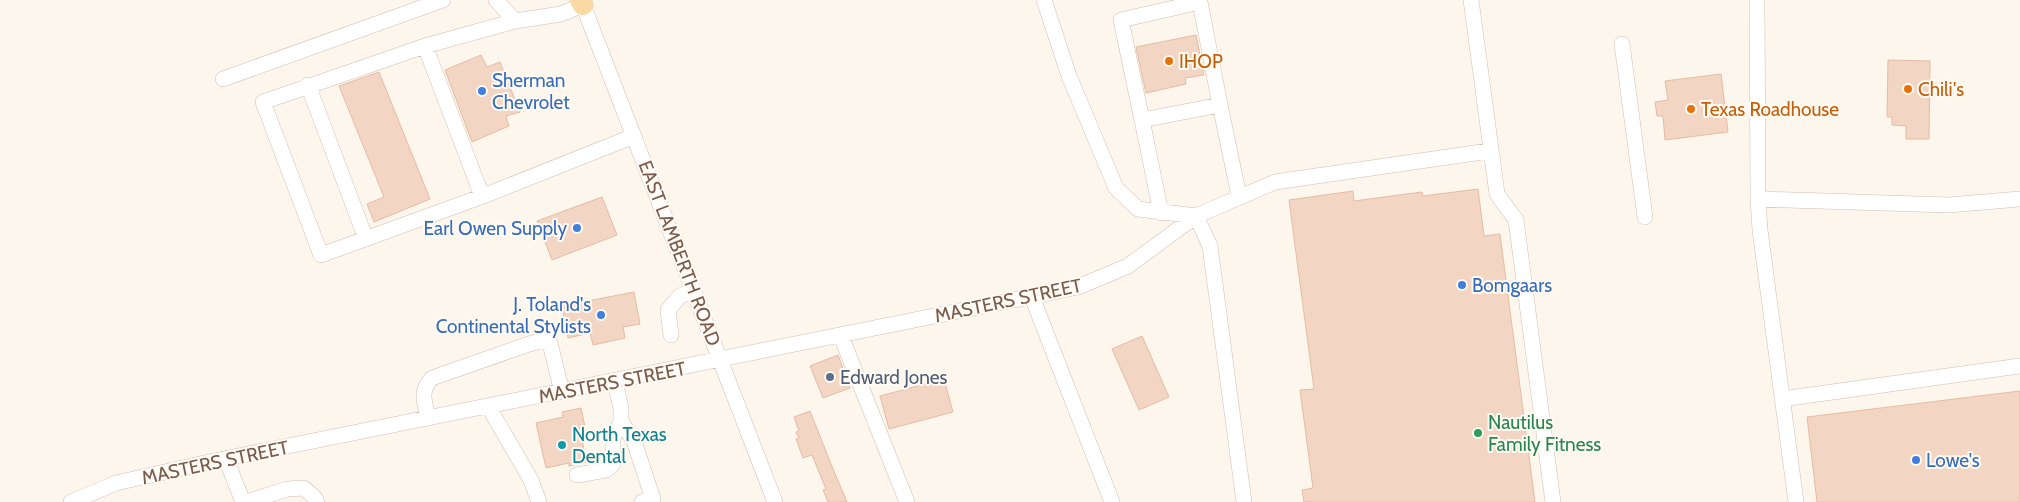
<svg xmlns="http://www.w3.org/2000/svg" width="2020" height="502" font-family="Cabin,sans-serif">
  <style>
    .building { fill: #f3d5c3; stroke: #e6bba3 }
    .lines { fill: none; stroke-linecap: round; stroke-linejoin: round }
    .minor-casing { stroke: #d1beb0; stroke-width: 16 }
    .major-casing { stroke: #dad1cd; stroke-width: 21 }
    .minor { stroke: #fff; stroke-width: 15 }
    .major { stroke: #fbd9a5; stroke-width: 20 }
    .food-dot { fill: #e8710a; stroke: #fffaf3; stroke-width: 2 }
    .shop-dot { fill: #3f7fe0; stroke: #fffaf3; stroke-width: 2 }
    .service-dot { fill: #5c6f8a; stroke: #fffaf3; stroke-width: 2 }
    .leisure-dot { fill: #2e9e5b; stroke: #fffaf3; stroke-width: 2 }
    .culture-dot { fill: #0f9aa8; stroke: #fffaf3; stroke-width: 2 }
    .labels { text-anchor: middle; stroke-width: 4; stroke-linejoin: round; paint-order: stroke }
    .food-label { font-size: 19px; fill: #c56008; stroke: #fffaf3; text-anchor: start }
    .shop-label { font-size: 19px; fill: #366cbe; stroke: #fffaf3; text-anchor: start }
    .street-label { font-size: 19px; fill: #7a5c4d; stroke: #fffaf3 }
    .service-label { font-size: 19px; fill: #4e5e75; stroke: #fffaf3; text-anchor: start }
    .leisure-label { font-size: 19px; fill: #27864d; stroke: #fffaf3; text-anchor: start }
    .culture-label { font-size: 19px; fill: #0d838f; stroke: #fffaf3; text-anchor: start }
  </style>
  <rect width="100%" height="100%" fill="#fdf6ec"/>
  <!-- building -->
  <path class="building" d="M 1196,35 L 1204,75 L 1185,78 L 1186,84 L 1146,93 L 1136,47 Z
    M 481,55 L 487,67 L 500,62 L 520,112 L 506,116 L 509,126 L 472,142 L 445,70 Z
    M 1888,60 L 1930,61 L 1929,139 L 1906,139 L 1906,126 L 1892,125 L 1892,117 L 1887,117 Z
    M 379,72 L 430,199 L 374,222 L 367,204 L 384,197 L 339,86 Z
    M 1721,74 L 1728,132 L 1665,140 L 1663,116 L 1657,116 L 1655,102 L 1668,100 L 1665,81 Z
    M 1478,189 L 1484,236 L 1500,234 L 1535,502 L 1304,502 L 1302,490 L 1313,488 L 1300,390 L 1314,389 L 1289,200 L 1353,191 L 1354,201 L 1422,192 L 1423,196 Z
    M 602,197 L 617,235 L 552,260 L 537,221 Z
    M 634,292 L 640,324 L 623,327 L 625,338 L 593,345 L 590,333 L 568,338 L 562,306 Z
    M 1142,336 L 1169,397 L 1139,410 L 1112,349 Z
    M 838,355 L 850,388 L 823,398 L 810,366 Z
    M 944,379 L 953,412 L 889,429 L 880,396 Z
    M 2020,391 L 2020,502 L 1817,502 L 1807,417 Z
    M 581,408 L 585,427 L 579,428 L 587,462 L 569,466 L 569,463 L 546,468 L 536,423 L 563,417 L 562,412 Z
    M 810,411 L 833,469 L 847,502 L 828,502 L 823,490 L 826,489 L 812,455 L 803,458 L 796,439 L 799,438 L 796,432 L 799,431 L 794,417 Z"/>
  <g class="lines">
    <defs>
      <path id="minor" d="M 496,0 L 515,21
        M 1044,0 L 1069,76 L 1116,188 L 1138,209 L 1196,216
        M 1471,0 L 1497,194 L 1516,220 L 1553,502
        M 1757,0 L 1758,199 L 1760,230 L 1796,502
        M 1622,44 L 1645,217
        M 425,46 L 482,196
        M 223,79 L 443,0
        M 308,85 L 366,239
        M 1142,120 L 1121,20 L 1200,2 L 1220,105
        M 634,136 L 486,195 L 321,255 L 263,102 L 425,46 L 515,21 L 561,14 L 583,5 L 775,502
        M 1758,199 L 1949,205 L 2020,199
        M 1161,213 L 1142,120 L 1220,105 L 1239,196
        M 1032,297 L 1112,502
        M 671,335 L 668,310 L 680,296 L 694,290
        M 841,336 L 907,502
        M 1782,399 L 2020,366
        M 488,406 L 531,480 L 539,502
        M 428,418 C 425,402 419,392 432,378 L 529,344 L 549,339 L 562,392
        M 621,421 L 634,441 L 653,499 L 642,502
        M 226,459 L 243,502
        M 577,475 L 606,470 L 613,464 L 613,438 L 621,421 L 621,409 L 615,381
        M 71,502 L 116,483 L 209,462 L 1078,287 L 1128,266 L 1196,216
        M 247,502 L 287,489 L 304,488 L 315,498 L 317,502
        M 1244,502 L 1210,246 L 1196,216 L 1275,182 L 1489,151"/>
      <path id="major" d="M 580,0 L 583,5"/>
    </defs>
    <!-- minor casing -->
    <use href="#minor" class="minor-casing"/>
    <!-- major casing -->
    <use href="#major" class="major-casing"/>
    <!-- minor -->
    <use href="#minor" class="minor"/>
    <!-- major -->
    <use href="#major" class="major"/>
  </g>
  <!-- markers -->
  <g class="food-dot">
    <circle cx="1169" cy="61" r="5"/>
    <circle cx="1908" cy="89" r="5"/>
    <circle cx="1691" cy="109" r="5"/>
  </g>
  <g class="shop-dot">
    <circle cx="482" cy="91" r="5"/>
    <circle cx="577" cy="228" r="5"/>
    <circle cx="1462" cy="285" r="5"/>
    <circle cx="601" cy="315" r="5"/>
    <circle cx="1916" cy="460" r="5"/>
  </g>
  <circle class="service-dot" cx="830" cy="377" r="5"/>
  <circle class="leisure-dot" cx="1478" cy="433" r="5"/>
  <circle class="culture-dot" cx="562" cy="445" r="5"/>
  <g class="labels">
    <!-- food labels -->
    <g class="food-label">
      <text x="1179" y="68">IHOP</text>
      <text x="1918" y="96">Chili's</text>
      <text x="1701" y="116">Texas Roadhouse</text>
    </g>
    <!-- shop labels -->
    <g class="shop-label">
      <text x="492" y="87">Sherman<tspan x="492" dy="22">Chevrolet</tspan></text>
      <text x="567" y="235" text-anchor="end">Earl Owen Supply</text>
      <text x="1472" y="292">Bomgaars</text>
      <text x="591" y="311" text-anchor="end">J. Toland's<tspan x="591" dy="22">Continental Stylists</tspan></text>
      <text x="1926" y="467">Lowe's</text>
    </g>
    <!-- street labels -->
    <g class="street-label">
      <text transform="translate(680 253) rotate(69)" y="7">EAST LAMBERTH ROAD</text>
      <text transform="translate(1008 300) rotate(-12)" y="7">MASTERS STREET</text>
      <text transform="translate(612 382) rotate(-11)" y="7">MASTERS STREET</text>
      <text transform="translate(215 462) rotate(-12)" y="7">MASTERS STREET</text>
    </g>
    <!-- service labels -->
    <g class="service-label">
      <text x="840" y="384">Edward Jones</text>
    </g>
    <!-- leisure labels -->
    <g class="leisure-label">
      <text x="1488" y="429">Nautilus<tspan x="1488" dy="22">Family Fitness</tspan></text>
    </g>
    <!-- culture labels -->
    <g class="culture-label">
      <text x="572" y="441">North Texas<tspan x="572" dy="22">Dental</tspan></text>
    </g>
  </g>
</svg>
